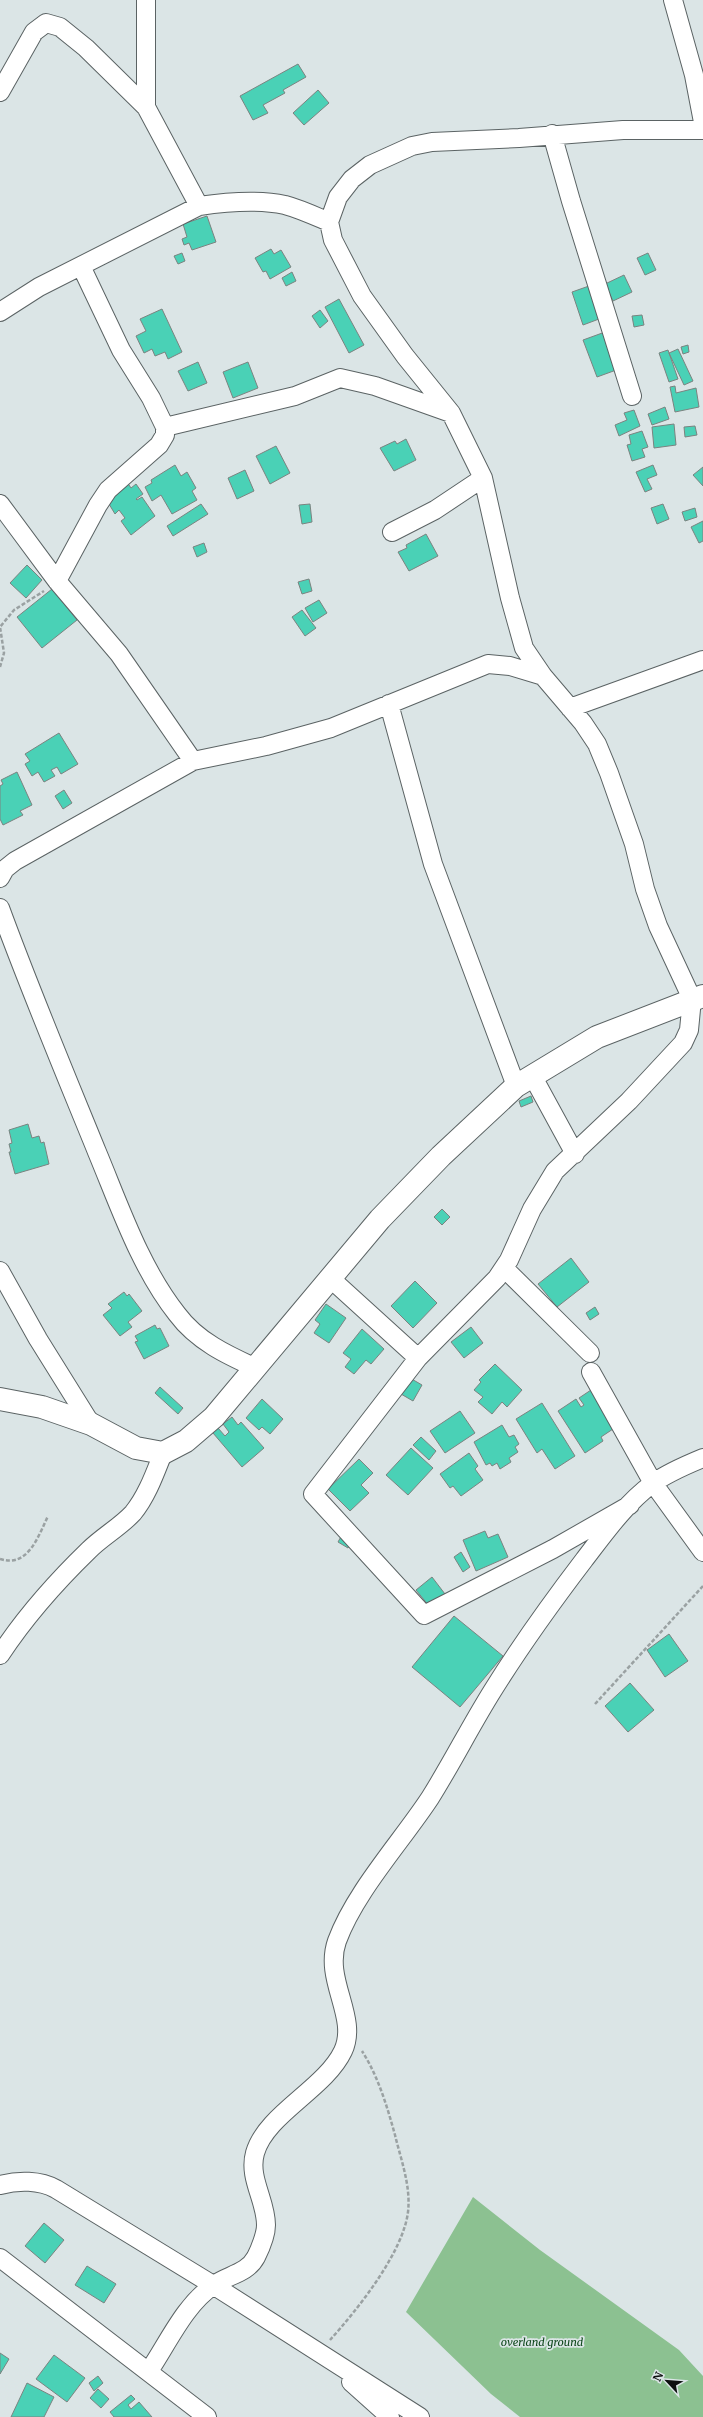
<svg xmlns="http://www.w3.org/2000/svg" width="703" height="2417" font-family="Merriweather,serif">
  <style>
    .green { fill: #8cc191 }
    .building { fill: #4ad1b6; stroke: #7b8380 }
    .lines { fill: none; stroke-linecap: round; stroke-linejoin: round }
    .street-casing { stroke: #5b6364; stroke-width: 20 }
    .secondary-casing { stroke: #5b6364; stroke-width: 24 }
    .path { stroke: #9aa1a2; stroke-width: 2.5; stroke-dasharray: 4 2; stroke-linecap: butt }
    .street { stroke: #fff; stroke-width: 18 }
    .secondary { stroke: #fff; stroke-width: 22 }
    .labels { text-anchor: middle; stroke-width: 3.5; stroke-linejoin: round; paint-order: stroke }
    .park-label { font-size: 11px; font-style: italic; fill: #0e471b; stroke: #dbe5e6 }
  </style>
  <rect width="100%" height="100%" fill="#dbe5e6"/>
  <!-- green -->
  <path class="green" d="M 473,2197 L 540,2250 L 679,2350 L 703,2376 L 703,2417 L 520,2417 L 491,2394 L 406,2312 Z"/>
  <!-- building -->
  <path class="building" d="M 298,64 L 306,77 L 283,90 L 285,93 L 263,105 L 268,113 L 253,120 L 240,96 Z
    M 318,90 L 329,103 L 304,125 L 293,113 Z
    M 207,216 L 216,242 L 192,250 L 189,243 L 184,245 L 182,239 L 187,237 L 183,224 Z
    M 271,249 L 274,254 L 281,250 L 291,267 L 270,279 L 266,271 L 263,272 L 255,258 Z
    M 182,253 L 185,261 L 178,264 L 174,256 Z
    M 648,253 L 656,270 L 645,275 L 637,258 Z
    M 292,272 L 296,281 L 286,286 L 282,278 Z
    M 624,275 L 632,292 L 613,301 L 605,284 Z
    M 589,286 L 599,319 L 583,325 L 572,292 Z
    M 339,299 L 364,345 L 349,353 L 325,307 Z
    M 162,309 L 182,352 L 168,359 L 165,352 L 155,356 L 152,349 L 144,353 L 136,336 L 146,331 L 140,319 Z
    M 320,310 L 328,321 L 320,328 L 312,316 Z
    M 642,315 L 644,325 L 634,327 L 632,316 Z
    M 605,332 L 619,369 L 597,377 L 583,340 Z
    M 688,345 L 689,352 L 683,354 L 681,347 Z
    M 678,349 L 693,381 L 684,385 L 669,353 Z
    M 668,350 L 678,379 L 669,382 L 659,353 Z
    M 198,362 L 207,383 L 188,391 L 178,371 Z
    M 248,362 L 258,388 L 233,398 L 223,372 Z
    M 675,386 L 676,393 L 696,388 L 699,407 L 675,412 L 670,387 Z
    M 665,407 L 669,419 L 652,425 L 648,414 Z
    M 634,410 L 640,426 L 619,436 L 615,425 L 627,420 L 624,413 Z
    M 674,424 L 676,445 L 654,448 L 652,427 Z
    M 695,426 L 697,435 L 685,437 L 684,427 Z
    M 642,431 L 648,447 L 642,449 L 645,457 L 632,461 L 627,445 L 631,444 L 629,435 Z
    M 406,439 L 416,460 L 394,471 L 380,448 L 395,441 L 397,444 Z
    M 276,446 L 290,473 L 270,484 L 256,456 Z
    M 175,465 L 181,476 L 187,472 L 196,488 L 192,491 L 197,500 L 172,514 L 161,495 L 152,501 L 145,487 L 152,483 L 151,480 Z
    M 653,465 L 657,475 L 647,479 L 652,489 L 645,492 L 636,472 Z
    M 703,467 L 703,486 L 693,475 Z
    M 245,470 L 254,491 L 237,499 L 228,478 Z
    M 127,482 L 131,488 L 136,484 L 143,494 L 136,499 L 137,500 L 142,497 L 155,516 L 131,535 L 121,521 L 125,518 L 119,510 L 115,514 L 109,504 L 112,501 L 108,495 Z
    M 201,504 L 208,514 L 173,536 L 167,526 Z
    M 310,504 L 312,522 L 302,524 L 299,505 Z
    M 663,504 L 669,519 L 657,524 L 651,508 Z
    M 695,508 L 697,517 L 685,521 L 682,512 Z
    M 703,521 L 703,541 L 699,543 L 691,527 Z
    M 426,534 L 438,556 L 409,571 L 398,552 L 407,548 L 406,545 Z
    M 204,543 L 207,552 L 197,557 L 193,547 Z
    M 27,565 L 42,580 L 26,598 L 10,583 Z
    M 309,579 L 312,591 L 302,594 L 298,582 Z
    M 52,589 L 77,620 L 42,648 L 17,617 Z
    M 319,600 L 327,613 L 313,622 L 305,608 Z
    M 302,610 L 316,628 L 305,636 L 292,617 Z
    M 59,733 L 78,764 L 61,774 L 57,767 L 51,770 L 55,776 L 44,782 L 38,772 L 32,776 L 25,764 L 30,761 L 25,754 Z
    M 17,772 L 32,805 L 20,811 L 23,815 L 3,825 L 0,819 L 0,786 L 3,784 L 1,780 Z
    M 64,790 L 72,803 L 63,809 L 55,796 Z
    M 531,1096 L 533,1102 L 521,1107 L 519,1101 Z
    M 28,1124 L 32,1138 L 39,1136 L 41,1143 L 44,1142 L 49,1164 L 15,1174 L 9,1152 L 11,1152 L 9,1144 L 12,1143 L 9,1130 Z
    M 442,1209 L 450,1217 L 442,1225 L 434,1217 Z
    M 571,1258 L 589,1282 L 557,1307 L 538,1284 Z
    M 415,1281 L 437,1303 L 413,1328 L 391,1306 Z
    M 124,1292 L 127,1296 L 129,1294 L 142,1311 L 128,1322 L 132,1327 L 120,1336 L 103,1315 L 112,1308 L 108,1304 Z
    M 326,1304 L 346,1318 L 329,1343 L 314,1333 L 320,1324 L 315,1320 Z
    M 595,1307 L 599,1314 L 590,1320 L 586,1313 Z
    M 155,1325 L 157,1329 L 160,1328 L 169,1346 L 144,1359 L 135,1342 L 138,1341 L 135,1336 Z
    M 471,1327 L 483,1343 L 464,1358 L 451,1342 Z
    M 362,1329 L 384,1349 L 371,1364 L 366,1360 L 354,1374 L 345,1367 L 351,1359 L 343,1353 Z
    M 495,1364 L 522,1390 L 507,1407 L 502,1402 L 492,1414 L 478,1402 L 483,1397 L 474,1390 L 481,1382 L 479,1380 Z
    M 410,1378 L 422,1385 L 413,1401 L 401,1394 Z
    M 160,1387 L 183,1408 L 178,1414 L 155,1393 Z
    M 591,1390 L 619,1425 L 601,1437 L 603,1441 L 585,1453 L 558,1411 L 576,1399 L 581,1407 L 584,1405 L 579,1398 Z
    M 262,1399 L 283,1419 L 270,1434 L 262,1427 L 259,1430 L 246,1418 Z
    M 542,1403 L 575,1456 L 555,1469 L 542,1449 L 537,1453 L 516,1419 Z
    M 460,1411 L 475,1433 L 445,1453 L 430,1431 Z
    M 232,1417 L 238,1425 L 241,1422 L 264,1448 L 242,1467 L 213,1433 L 218,1428 L 225,1436 L 229,1432 L 223,1424 Z
    M 502,1425 L 509,1437 L 514,1435 L 519,1444 L 515,1447 L 518,1452 L 509,1458 L 511,1462 L 500,1469 L 497,1463 L 492,1466 L 490,1463 L 486,1465 L 474,1442 Z
    M 421,1437 L 436,1451 L 429,1460 L 413,1445 Z
    M 411,1448 L 433,1468 L 408,1495 L 386,1475 Z
    M 469,1453 L 478,1466 L 475,1469 L 483,1480 L 461,1496 L 453,1486 L 450,1488 L 440,1474 Z
    M 359,1459 L 373,1473 L 361,1485 L 369,1493 L 350,1511 L 328,1489 Z
    M 485,1531 L 488,1538 L 498,1534 L 508,1557 L 476,1571 L 463,1540 Z
    M 343,1533 L 353,1539 L 348,1548 L 338,1542 Z
    M 461,1552 L 470,1567 L 463,1572 L 454,1557 Z
    M 432,1577 L 445,1594 L 429,1606 L 416,1590 Z
    M 454,1616 L 503,1656 L 460,1707 L 412,1667 Z
    M 669,1634 L 688,1661 L 665,1677 L 647,1650 Z
    M 630,1683 L 654,1710 L 628,1732 L 605,1706 Z
    M 44,2223 L 64,2240 L 45,2263 L 25,2246 Z
    M 87,2266 L 116,2284 L 104,2303 L 75,2285 Z
    M 0,2353 L 9,2359 L 0,2374 Z
    M 54,2355 L 85,2378 L 67,2402 L 36,2379 Z
    M 98,2376 L 103,2383 L 94,2391 L 89,2383 Z
    M 27,2383 L 54,2397 L 44,2417 L 11,2417 Z
    M 98,2389 L 109,2399 L 101,2408 L 90,2398 Z
    M 131,2395 L 135,2399 L 128,2405 L 131,2409 L 139,2402 L 152,2417 L 114,2417 L 110,2412 Z"/>
  <g class="lines">
    <defs>
      <path id="street" d="M 146,0 L 146,107 L 199,206
        M 673,0 L 694,75 L 703,122
        M 0,92 L 34,32 L 46,23 L 60,27 L 86,48 L 146,107
        M 552,134 L 571,201 L 632,396
        M 0,312 L 39,287 L 199,206 C 226,202 258,199 285,205 C 300,209 315,216 329,222
        M 165,427 L 295,396 L 340,378 L 375,386 L 451,413
        M 0,504 L 57,581 L 119,654 L 193,761
        M 392,532 L 435,510 L 483,478
        M 57,581 L 98,505 L 108,490 L 159,445 L 165,435 L 165,427 L 151,398 L 121,350 L 81,266
        M 389,704 L 433,864 L 516,1086
        M 570,708 L 703,660
        M 0,878 L 5,869 L 15,861 L 193,761 L 266,746 L 331,728 L 488,664 L 510,666 L 543,676
        M 0,908 C 30,990 64,1071 97,1152 C 120,1207 140,1267 177,1314 C 197,1341 227,1355 256,1368
        M 533,1077 L 575,1154
        M 504,1268 L 590,1353
        M 0,1271 L 38,1339 L 91,1424
        M 330,1278 L 418,1358
        M 591,1372 L 653,1483 L 703,1552
        M 630,1505 L 553,1549 L 424,1615 L 313,1494 L 418,1358 L 497,1278 L 509,1260 L 532,1209 L 555,1171 L 629,1101 L 683,1043 L 689,1030 L 692,999 L 658,926 L 645,889 L 634,844 L 609,773 L 597,744 L 583,723 L 543,676 L 524,648 L 510,598 L 483,478 L 451,413 L 405,356 L 362,296 L 333,240 L 329,222 L 338,197 L 352,179 L 370,165 L 412,146 L 432,142 L 519,138 L 623,130 L 703,130
        M 0,1655 C 25,1617 56,1582 89,1550 C 102,1537 120,1527 133,1513 C 147,1496 155,1473 163,1453
        M 0,2185 C 18,2180 40,2180 56,2189 L 213,2285 L 420,2417
        M 0,2258 L 207,2417
        M 149,2371 C 168,2343 185,2304 214,2285 C 227,2275 247,2274 256,2257 C 260,2249 266,2234 266,2225 C 266,2200 248,2178 255,2153 C 266,2114 325,2089 343,2051 C 359,2017 323,1980 337,1941 C 355,1892 401,1842 430,1798 C 452,1763 471,1725 493,1690 C 521,1645 552,1602 584,1560 C 604,1534 626,1503 652,1484 C 667,1473 686,1465 703,1458
        M 351,2382 L 390,2417"/>
      <path id="secondary" d="M 0,1399 L 42,1407 L 91,1424 L 136,1448 L 163,1453 L 186,1441 L 214,1417 L 380,1219 L 441,1156 L 516,1086 L 597,1037 L 703,996"/>
    </defs>
    <!-- street casing -->
    <use href="#street" class="street-casing"/>
    <!-- secondary casing -->
    <use href="#secondary" class="secondary-casing"/>
    <!-- path -->
    <path class="path" d="M 0,667 L 4,653 L 0,627 L 14,610 L 44,591
      M 0,1559 C 28,1568 38,1537 48,1516
      M 595,1704 L 703,1586
      M 330,2340 C 357,2310 403,2253 408,2212 C 411,2186 401,2160 395,2135 C 387,2106 378,2076 362,2051"/>
    <!-- street -->
    <use href="#street" class="street"/>
    <!-- secondary -->
    <use href="#secondary" class="secondary"/>
  </g>
  <g class="labels">
    <!-- park labels -->
    <g class="park-label">
      <text x="542" y="2346">overland ground</text>
    </g>
  </g>
  <!-- north arrow -->
  <g transform="translate(667 2381) rotate(296)" stroke="#dbe5e6" stroke-width="3" paint-order="stroke">
  <path d="M0-3L7 15L0 10L-7 15Z" fill="#0d1010"/>
  <text y="-6" font-size="11" font-weight="bold" text-anchor="middle" fill="#0d1010">N</text>
  </g>
</svg>
